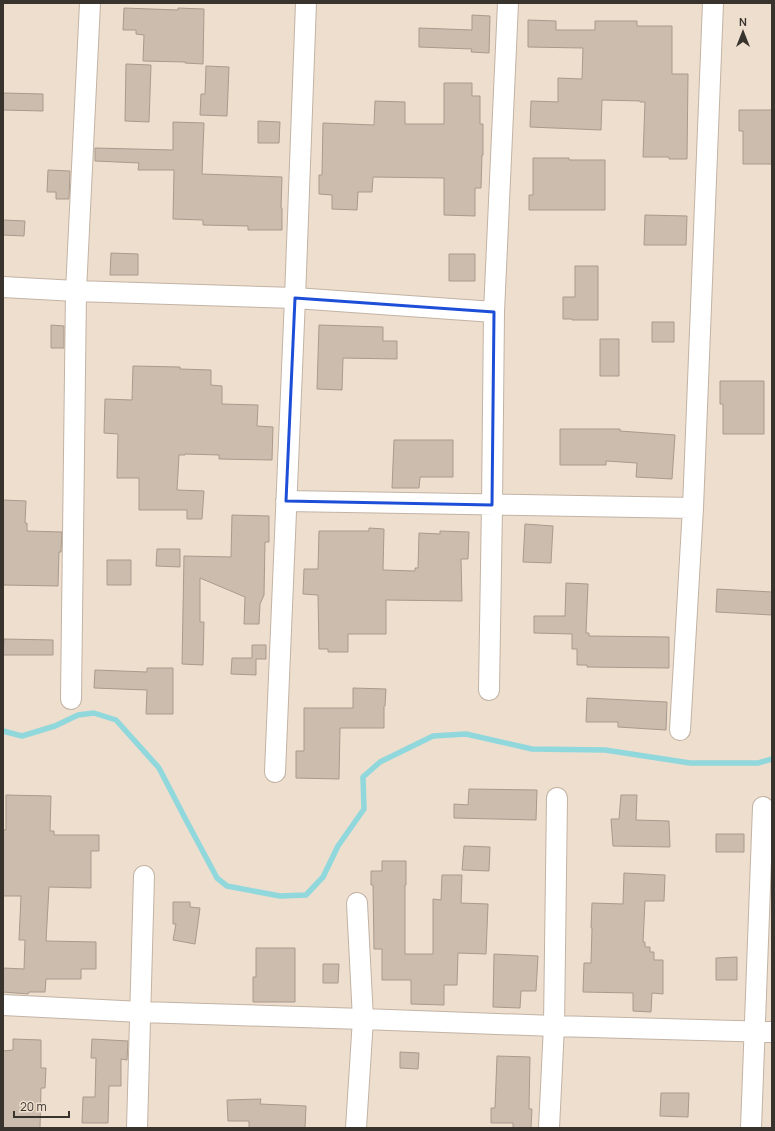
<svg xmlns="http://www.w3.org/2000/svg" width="775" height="1131" font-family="Manrope,sans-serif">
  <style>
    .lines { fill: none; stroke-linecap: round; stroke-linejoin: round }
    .stream { stroke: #91d8dc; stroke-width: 5.5 }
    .building { fill: #ccbcad; stroke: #a99a8b }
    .street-casing { stroke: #c2b3a4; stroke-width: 22 }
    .street { stroke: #fff; stroke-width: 20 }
    .marked { fill: none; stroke: #1d4ed8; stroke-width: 3; stroke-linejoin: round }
  </style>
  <rect width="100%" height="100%" fill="#eedece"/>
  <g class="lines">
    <!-- stream -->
    <path class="stream" d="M 3,731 L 22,736 L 55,726 L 78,715 L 94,713 L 116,720 L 159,768 L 186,820 L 217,878 L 227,886 L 280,896 L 306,895 L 323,877 L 338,846 L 364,809 L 363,777 L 380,762 L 433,736 L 466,734 L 532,749 L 605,750 L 690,763 L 758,763 L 772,759"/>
  </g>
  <!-- building -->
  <path class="building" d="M 124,8 L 178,10 L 178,8 L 204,9 L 203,64 L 185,63 L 185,62 L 143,61 L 144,35 L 136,34 L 136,30 L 123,30 Z
    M 472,15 L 490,16 L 489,53 L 471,52 L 472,49 L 419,47 L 419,28 L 472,30 Z
    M 528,20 L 556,21 L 556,30 L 595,30 L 595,21 L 637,21 L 637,26 L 672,26 L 672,74 L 688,74 L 687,159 L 669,159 L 669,157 L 643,157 L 645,102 L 640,102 L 640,101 L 602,100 L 601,130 L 530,127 L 531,101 L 558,102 L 558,78 L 582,79 L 583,48 L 528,47 Z
    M 126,64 L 151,65 L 149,122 L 125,121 Z
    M 206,66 L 229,67 L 227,116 L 200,115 L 201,94 L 205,94 Z
    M 444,83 L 472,83 L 472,96 L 480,96 L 480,124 L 483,124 L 483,155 L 482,155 L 481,188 L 475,188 L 475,216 L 444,215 L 444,178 L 373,177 L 372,192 L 358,192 L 357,210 L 332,209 L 332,195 L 319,194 L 319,175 L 322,175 L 323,123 L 374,125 L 375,101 L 405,102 L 405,124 L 444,124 Z
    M 3,93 L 43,94 L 43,111 L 3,110 Z
    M 739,110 L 772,110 L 772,164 L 743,164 L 743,131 L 739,131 Z
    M 258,121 L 280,122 L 279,143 L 258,143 Z
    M 173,122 L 204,123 L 202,174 L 282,177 L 281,208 L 282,208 L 282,230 L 248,230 L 248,226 L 203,225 L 203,220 L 173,219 L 174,170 L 138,170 L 139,163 L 95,161 L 95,148 L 173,150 Z
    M 533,158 L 569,158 L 569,160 L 605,160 L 605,210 L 529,210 L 529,195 L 533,195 Z
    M 48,170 L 70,171 L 69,199 L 56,199 L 56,192 L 47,192 Z
    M 645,215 L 687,216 L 686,245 L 644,245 Z
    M 3,220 L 25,221 L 24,236 L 3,235 Z
    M 111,253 L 138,254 L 138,275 L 110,275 Z
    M 449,254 L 475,254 L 475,281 L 449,281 Z
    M 575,266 L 598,266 L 598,320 L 572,320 L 572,319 L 563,319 L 563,297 L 575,297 Z
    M 652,322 L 674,322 L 674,342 L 652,342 Z
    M 51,325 L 64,326 L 64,348 L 51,348 Z
    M 319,325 L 383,327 L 383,341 L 397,341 L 397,359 L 343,358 L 342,390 L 317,389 Z
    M 600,339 L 619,339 L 619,376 L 600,376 Z
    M 133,366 L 180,367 L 180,369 L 211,370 L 211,385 L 222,386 L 222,404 L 258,405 L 257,426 L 273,427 L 272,460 L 219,459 L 219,455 L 185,454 L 185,455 L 179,455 L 177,490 L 204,491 L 202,519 L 187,519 L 187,510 L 139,510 L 139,478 L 117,478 L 118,434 L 104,433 L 105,399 L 132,400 Z
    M 720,381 L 764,381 L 764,434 L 723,434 L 723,404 L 720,404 Z
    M 560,429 L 620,429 L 620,431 L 675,435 L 672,479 L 636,477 L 637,463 L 606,461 L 606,465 L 560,465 Z
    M 394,440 L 453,440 L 453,477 L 420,477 L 419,488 L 392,488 Z
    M 3,500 L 26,501 L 25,523 L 27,523 L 27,531 L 62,532 L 61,552 L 59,552 L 58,586 L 3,585 Z
    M 232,515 L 269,516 L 269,542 L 265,542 L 264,595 L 260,604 L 259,624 L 244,624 L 245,597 L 200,578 L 200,622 L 204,622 L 203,665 L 182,664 L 184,556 L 231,557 Z
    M 525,524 L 553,526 L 551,563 L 523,562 Z
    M 369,528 L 384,529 L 383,570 L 415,571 L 415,568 L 418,568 L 419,533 L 440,534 L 440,531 L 469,532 L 468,559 L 461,559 L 462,601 L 386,600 L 386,634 L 348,634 L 348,652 L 328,652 L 328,649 L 319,649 L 318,595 L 303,594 L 304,569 L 318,569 L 319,531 L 369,531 Z
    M 157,549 L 180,549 L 180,567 L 156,566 Z
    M 107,560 L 131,560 L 131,585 L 107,585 Z
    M 566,583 L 588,584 L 586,633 L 589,633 L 589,636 L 669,637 L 669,668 L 587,667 L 587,665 L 577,665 L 577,649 L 572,649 L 572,634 L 534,633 L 534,616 L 565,616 Z
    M 717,589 L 772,592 L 772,615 L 716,612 Z
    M 4,639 L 53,640 L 53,655 L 3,655 Z
    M 252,645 L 266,645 L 266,659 L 256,659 L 256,675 L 231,674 L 232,658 L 252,658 Z
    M 147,668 L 173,668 L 173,714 L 146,714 L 147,690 L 94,688 L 95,670 L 147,672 Z
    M 353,688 L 386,689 L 385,706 L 384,706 L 384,728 L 340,728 L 339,779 L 296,778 L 296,751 L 304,751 L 304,708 L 353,708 Z
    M 587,698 L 667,702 L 666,730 L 618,727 L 618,722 L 586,722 Z
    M 469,789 L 537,790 L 536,820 L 454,818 L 454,804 L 468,805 Z
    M 6,795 L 51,796 L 50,831 L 54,831 L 54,835 L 99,835 L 99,851 L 91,851 L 91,888 L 49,887 L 46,941 L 96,942 L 96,969 L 81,969 L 81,979 L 46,979 L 45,992 L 29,992 L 28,994 L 3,992 L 3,968 L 24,969 L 25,940 L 19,940 L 21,896 L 3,896 L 3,830 L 6,830 Z
    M 621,795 L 637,795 L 636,820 L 669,821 L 670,847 L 613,846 L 611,819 L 619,819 Z
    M 716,834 L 744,834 L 744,852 L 716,852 Z
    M 464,846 L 490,847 L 489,871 L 462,870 Z
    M 382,861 L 406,861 L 406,885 L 405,885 L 405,954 L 433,954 L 433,899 L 441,900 L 442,875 L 462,875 L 461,903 L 488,904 L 486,954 L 458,953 L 457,985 L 444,985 L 444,1005 L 411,1004 L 411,980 L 382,980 L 382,949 L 374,949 L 373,885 L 371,885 L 371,871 L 382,871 Z
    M 624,873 L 665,875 L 664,901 L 645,901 L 643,942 L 645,942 L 645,947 L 650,947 L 650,952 L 654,952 L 654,960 L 663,960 L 663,994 L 652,993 L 651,1012 L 633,1011 L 633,993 L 583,992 L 584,963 L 591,963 L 592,928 L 591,928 L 592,903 L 623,904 Z
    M 173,902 L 190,902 L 190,907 L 200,908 L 195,944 L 173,940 L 176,924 L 173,924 Z
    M 256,948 L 295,948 L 295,1002 L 253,1002 L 253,977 L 256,977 Z
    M 494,954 L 538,956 L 536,991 L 521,991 L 520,1008 L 493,1007 Z
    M 737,957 L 737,980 L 716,980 L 716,958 Z
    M 323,964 L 339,964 L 338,983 L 323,983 Z
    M 13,1039 L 41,1040 L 41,1068 L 46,1068 L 45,1088 L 41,1088 L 40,1128 L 3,1128 L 3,1051 L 13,1050 Z
    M 92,1039 L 128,1041 L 127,1060 L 121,1059 L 121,1086 L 109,1086 L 108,1123 L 82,1123 L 83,1097 L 95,1097 L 96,1058 L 91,1058 Z
    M 400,1052 L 419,1053 L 418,1069 L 400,1068 Z
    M 497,1056 L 530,1057 L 529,1109 L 532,1109 L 531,1128 L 513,1128 L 513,1123 L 491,1123 L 491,1108 L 495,1108 Z
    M 661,1093 L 689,1093 L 688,1117 L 660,1116 Z
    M 261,1099 L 260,1104 L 306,1106 L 305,1128 L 249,1128 L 249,1121 L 228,1121 L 227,1100 Z"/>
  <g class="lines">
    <defs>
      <path id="street" d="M 3,287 L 76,291 L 295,298 L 494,312
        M 286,501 L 693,508
        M 489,690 L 492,505 L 494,312 L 508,3
        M 71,699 L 76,291 L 90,3
        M 680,730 L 693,508 L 713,3
        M 275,772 L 295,298 L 306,3
        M 3,1005 L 141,1012 L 363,1019 L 554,1026 L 772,1032
        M 137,1128 L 144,876
        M 356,1128 L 363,1019 L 357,903
        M 549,1128 L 554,1026 L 557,798
        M 751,1128 L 763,807"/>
    </defs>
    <!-- street casing -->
    <use href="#street" class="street-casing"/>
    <!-- street -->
    <use href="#street" class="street"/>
  </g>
  <!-- marked area -->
  <path class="marked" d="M 295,298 L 494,312 L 492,505 L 286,501 Z"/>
  <!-- border -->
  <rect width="775" height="1131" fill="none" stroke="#39332d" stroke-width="8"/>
  <!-- north arrow -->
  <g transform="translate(743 32)" stroke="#eedece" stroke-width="3" paint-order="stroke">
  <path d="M0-3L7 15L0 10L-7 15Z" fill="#39332d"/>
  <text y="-6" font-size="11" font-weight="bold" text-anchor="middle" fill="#39332d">N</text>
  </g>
  <!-- scale -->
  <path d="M14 1111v6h55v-6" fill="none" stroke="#39332d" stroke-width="2"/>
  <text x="20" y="1111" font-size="12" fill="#39332d" stroke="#eedece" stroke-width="3" paint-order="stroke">20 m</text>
</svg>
